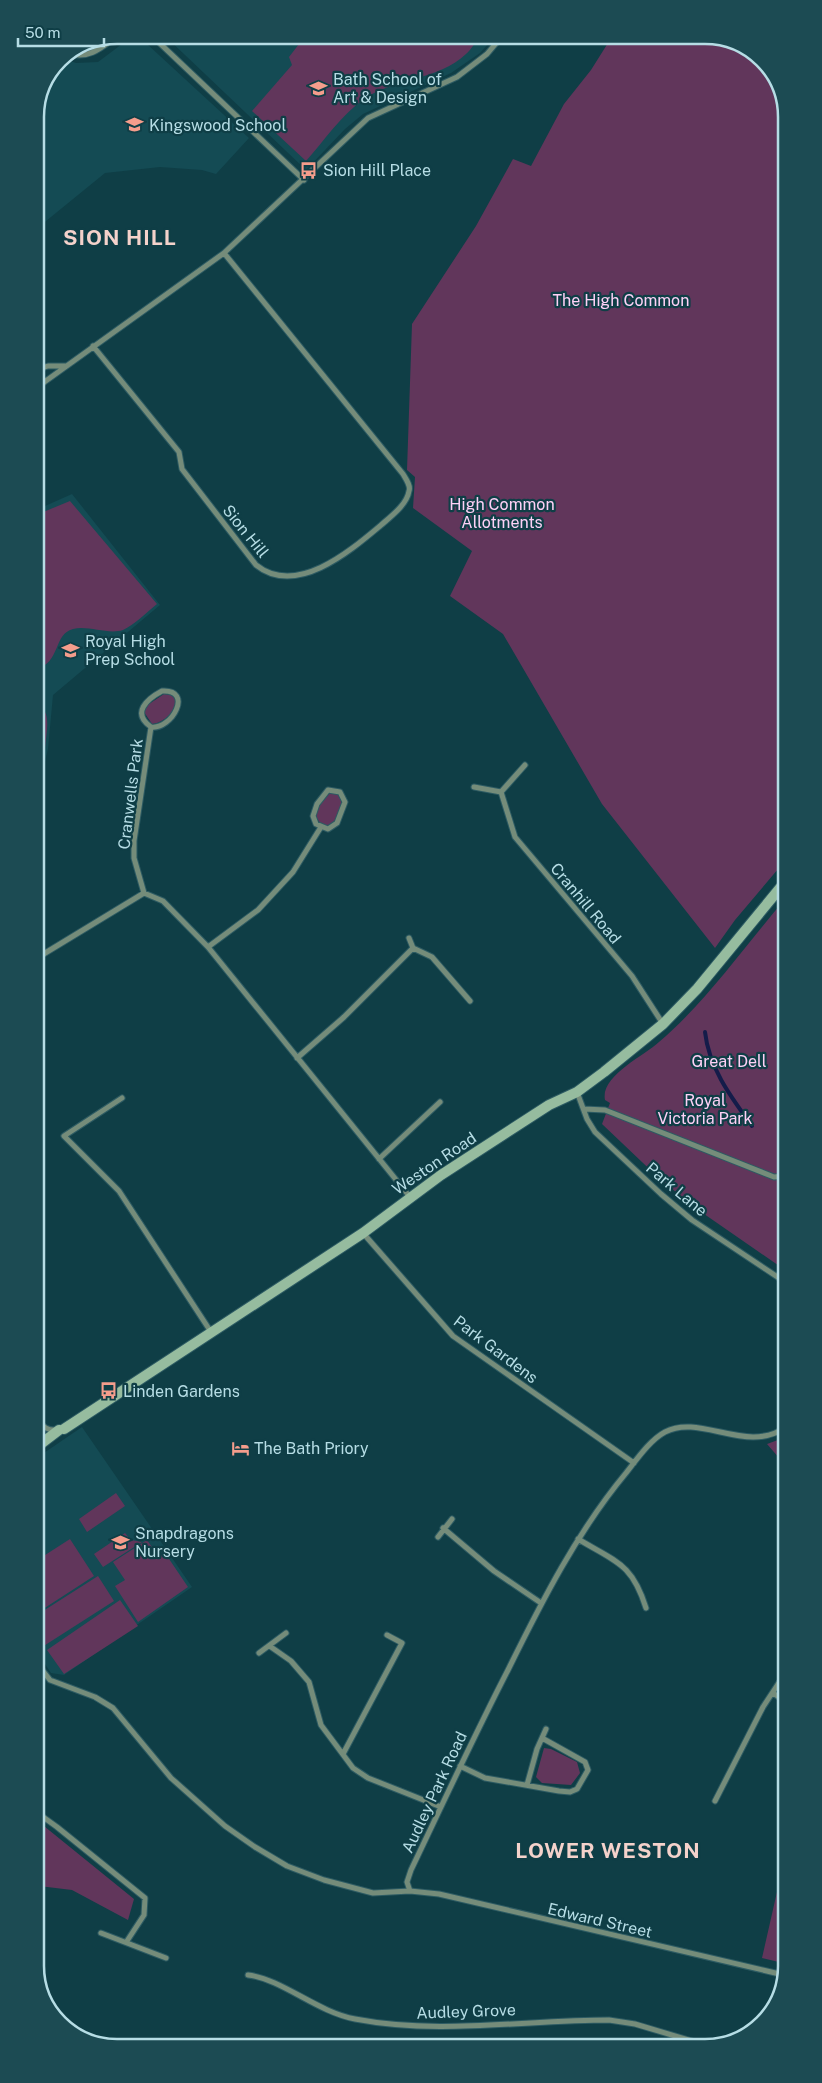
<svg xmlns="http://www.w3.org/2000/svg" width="822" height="2083" font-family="'Public Sans',sans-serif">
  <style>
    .built { fill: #144b54 }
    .green { fill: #61365b }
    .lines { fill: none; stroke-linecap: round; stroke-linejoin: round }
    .stream { stroke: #141c4a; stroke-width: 4 }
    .street-casing { stroke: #2d5b63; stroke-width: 7 }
    .secondary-casing { stroke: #2d5b63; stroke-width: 12 }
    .street { stroke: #758c7a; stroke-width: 5 }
    .secondary { stroke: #96bc9f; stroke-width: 10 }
    .labels { text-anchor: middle; stroke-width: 4.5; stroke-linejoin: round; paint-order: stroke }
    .poi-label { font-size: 16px; fill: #b6dde5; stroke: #0f3e46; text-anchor: start }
    .park-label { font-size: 16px; fill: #fed1f6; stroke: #0f3e46 }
    .street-label { font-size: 16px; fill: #b6dde5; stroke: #0f3e46 }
    .district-label { font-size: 21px; font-weight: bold; letter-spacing: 1px; fill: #f4d2cb; stroke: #0f3e46 }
    .rim { fill: none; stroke: #b6dde5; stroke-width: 2.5 }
  </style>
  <rect width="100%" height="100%" fill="#0f3e46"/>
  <!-- built -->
  <path class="built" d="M 164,35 L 496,35 L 480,53 L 451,73 L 363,114 L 345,129 L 306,170 Z
    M 131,41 L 141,41 L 147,44 L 249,138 L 216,174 L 202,170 L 160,167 L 105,173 L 35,230 L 35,112 L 59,59 L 62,58 L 76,63 L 98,62 L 122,44 Z
    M 72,494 L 160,605 L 53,695 L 48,749 L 37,794 L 36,510 Z
    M 82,1427 L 192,1587 L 64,1675 L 51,1673 L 39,1655 L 38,1457 Z"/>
  <!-- green -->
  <path class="green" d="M 306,35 L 480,35 C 476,41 472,49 466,54 C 439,80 395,78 364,99 C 341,115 324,141 306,161 L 252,111 L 292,65 L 289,57 Z
    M 613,35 L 710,35 L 755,52 L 783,91 L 784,862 L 735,920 L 715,948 L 602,804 L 503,634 L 450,596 L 472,551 L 413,508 L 415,477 L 407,470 L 412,324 L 476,226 L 513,159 L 531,166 L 564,104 L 591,70 Z
    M 70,501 L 157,604 C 147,612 134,625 123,630 C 108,635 88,625 73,629 C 53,634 61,663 36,669 L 36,515 Z
    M 164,694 L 171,695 L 175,698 C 179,710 163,723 152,724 L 144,712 L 146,706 Z
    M 36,703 C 53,711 46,732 45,748 L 37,746 Z
    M 330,793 L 338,794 L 342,802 L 335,821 L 327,826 L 321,825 L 315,815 L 319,805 Z
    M 785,899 L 785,1270 L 707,1216 L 663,1182 L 602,1124 L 610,1103 L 605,1100 C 600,1076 644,1056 659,1042 C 704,1004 746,945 785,899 Z
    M 786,1437 L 786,1466 L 767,1444 Z
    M 116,1493 L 125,1506 L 87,1532 L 79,1519 Z
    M 125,1533 L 131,1540 L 142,1542 L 103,1567 L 94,1554 Z
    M 70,1539 L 94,1576 L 40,1611 L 38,1553 L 42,1557 Z
    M 147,1540 L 159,1557 L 165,1553 L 188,1587 L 138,1622 L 115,1586 L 125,1580 L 113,1562 Z
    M 98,1576 L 114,1601 L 39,1649 L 38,1611 L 40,1613 Z
    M 120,1600 L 138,1626 L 64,1674 L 47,1650 Z
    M 544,1748 L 551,1749 L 577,1762 L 580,1773 L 571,1785 L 542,1783 L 536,1777 Z
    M 39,1822 L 134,1899 L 128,1920 L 72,1890 L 39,1886 Z
    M 784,1861 L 787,1862 L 787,1964 L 762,1958 Z"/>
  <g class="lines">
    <!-- stream -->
    <path class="stream" d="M 705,1032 C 709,1068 731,1097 752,1126"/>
    <defs>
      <path id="street" d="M 151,35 L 304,180
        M 71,54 C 91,59 103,46 119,35
        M 93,346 L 179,452 L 182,469 L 256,565 C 296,597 349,552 380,526 C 390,517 407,505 409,491 C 411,486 406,479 403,474 L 224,253
        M 36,370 L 48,366 L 65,366
        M 36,388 L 224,253 L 368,118 L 457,77 L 487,54 L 503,35
        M 162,691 C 194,689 172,730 151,727 C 131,713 147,699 162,691 Z
        M 474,787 L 501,792 L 515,837 L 632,976 L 663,1024
        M 328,790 L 340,792 L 345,802 L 337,823 L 328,829 L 316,824 L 313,816 L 317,804 Z
        M 501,792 L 525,765
        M 144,893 L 134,858 L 134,841 L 151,727
        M 409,938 L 413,948
        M 208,947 L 258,910 L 293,872 L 321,827
        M 37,958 L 144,893 L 163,901 L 208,947 L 410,1197
        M 297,1058 L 344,1017 L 413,948 L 432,957 L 470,1001
        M 577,1092 L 587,1119 L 595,1132 L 661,1194 L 692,1220 L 785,1282
        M 122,1098 L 64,1136 L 119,1191 L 211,1332
        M 584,1109 L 605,1110 L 774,1177 L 785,1176
        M 379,1159 L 440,1102
        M 363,1233 L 453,1336 L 634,1463
        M 38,1421 C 43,1427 48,1431 56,1430
        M 443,1528 L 494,1571 L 541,1603
        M 438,1537 L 452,1519
        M 578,1539 C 616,1562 632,1563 646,1608
        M 271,1647 L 291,1661 L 309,1682 L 321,1725 L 353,1768 L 368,1778 L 441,1807
        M 259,1653 L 286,1633
        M 39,1666 L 50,1680 L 95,1697 L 113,1708 L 171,1778 L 225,1826 L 255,1847 L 287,1866 L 324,1880 L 373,1893 L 410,1891 L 407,1882 L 411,1870 C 443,1803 474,1736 508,1670 C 542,1601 577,1532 626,1473 C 637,1459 650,1440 665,1432 C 700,1413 747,1455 786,1427
        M 773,1693 L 786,1702
        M 343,1754 L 402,1643 L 387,1635
        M 460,1766 L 485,1778 L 559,1791 L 570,1792 L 577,1789 L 588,1770 L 585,1762 L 542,1738
        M 527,1785 L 537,1749 L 546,1729
        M 715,1801 L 763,1707 L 786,1672
        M 39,1814 L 57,1827 L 145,1898 L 144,1915 L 127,1941
        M 410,1891 L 439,1894 L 784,1975
        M 101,1933 L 166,1958
        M 248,1975 C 282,1979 317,2012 355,2019 C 438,2035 525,2020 609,2020 L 635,2024 L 702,2044"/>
      <path id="secondary" d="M 64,1429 L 363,1233 L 441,1175 L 549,1105 L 577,1092 L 604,1072 L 663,1024 L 697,989 L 785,882
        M 38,1446 L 59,1430"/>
    </defs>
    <!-- street casing -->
    <use href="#street" class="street-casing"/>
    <!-- secondary casing -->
    <use href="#secondary" class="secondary-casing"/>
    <!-- street -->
    <use href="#street" class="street"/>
    <!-- secondary -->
    <use href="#secondary" class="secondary"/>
  </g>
  <!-- icons -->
  <defs>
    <symbol id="university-bare" viewBox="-9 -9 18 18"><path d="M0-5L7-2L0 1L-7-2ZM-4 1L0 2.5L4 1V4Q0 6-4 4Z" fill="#f49d8c" stroke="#0f3e46" stroke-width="2.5" paint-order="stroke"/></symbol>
    <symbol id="school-bare" viewBox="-9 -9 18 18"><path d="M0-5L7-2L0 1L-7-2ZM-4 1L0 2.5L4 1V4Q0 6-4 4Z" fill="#f49d8c" stroke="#0f3e46" stroke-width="2.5" paint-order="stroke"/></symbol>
    <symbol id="bus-bare" viewBox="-9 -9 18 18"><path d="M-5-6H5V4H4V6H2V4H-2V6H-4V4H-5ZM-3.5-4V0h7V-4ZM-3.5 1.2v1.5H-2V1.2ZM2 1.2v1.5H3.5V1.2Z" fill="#f49d8c" stroke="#0f3e46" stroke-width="2.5" paint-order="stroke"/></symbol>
    <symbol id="hotel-bare" viewBox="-9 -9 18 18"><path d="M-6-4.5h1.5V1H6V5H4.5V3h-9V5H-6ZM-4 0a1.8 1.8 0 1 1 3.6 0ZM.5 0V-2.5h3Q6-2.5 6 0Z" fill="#f49d8c" stroke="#0f3e46" stroke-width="2.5" paint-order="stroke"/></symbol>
  </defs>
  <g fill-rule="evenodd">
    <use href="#university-bare" x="306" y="76" width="25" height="25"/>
    <use href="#school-bare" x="122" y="112" width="25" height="25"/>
    <use href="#bus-bare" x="296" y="158" width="25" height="25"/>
    <use href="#school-bare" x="58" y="638" width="25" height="25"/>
    <use href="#bus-bare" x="96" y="1378" width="25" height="25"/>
    <use href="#hotel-bare" x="228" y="1436" width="25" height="25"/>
    <use href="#school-bare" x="108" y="1530" width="25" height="25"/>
  </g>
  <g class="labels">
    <!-- poi labels -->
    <g class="poi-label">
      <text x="333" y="85">Bath School of<tspan x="333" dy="18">Art &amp; Design</tspan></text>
      <text x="149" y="131">Kingswood School</text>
      <text x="323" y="176">Sion Hill Place</text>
      <text x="85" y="647">Royal High<tspan x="85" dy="18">Prep School</tspan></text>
      <text x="123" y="1397">Linden Gardens</text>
      <text x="254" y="1454">The Bath Priory</text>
      <text x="135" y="1539">Snapdragons<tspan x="135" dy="18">Nursery</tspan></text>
    </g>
    <!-- park labels -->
    <g class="park-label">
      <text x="621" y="306">The High Common</text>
      <text x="502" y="510">High Common<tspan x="502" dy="18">Allotments</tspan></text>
      <text x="729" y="1067">Great Dell</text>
      <text x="705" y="1106">Royal<tspan x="705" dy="18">Victoria Park</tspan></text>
    </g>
    <!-- street labels -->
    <g class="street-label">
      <text transform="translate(246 531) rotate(51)" y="6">Sion Hill</text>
      <text transform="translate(130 794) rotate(-83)" y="6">Cranwells Park</text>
      <text transform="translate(586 903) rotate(50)" y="6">Cranhill Road</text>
      <text transform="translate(434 1163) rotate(-34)" y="6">Weston Road</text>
      <text transform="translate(677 1189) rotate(40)" y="6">Park Lane</text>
      <text transform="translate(496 1349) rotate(37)" y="6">Park Gardens</text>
      <text transform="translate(434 1792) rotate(-65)" y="6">Audley Park Road</text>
      <text transform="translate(600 1920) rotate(13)" y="6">Edward Street</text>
      <text transform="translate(466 2011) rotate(-2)" y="6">Audley Grove</text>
    </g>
    <!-- district labels -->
    <g class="district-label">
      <text x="120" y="245">SION HILL</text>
      <text x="608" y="1858">LOWER WESTON</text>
    </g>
  </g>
  <!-- crop -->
  <path d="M0 0H822V2083H0ZM117 44H705A73 73 0 0 1 778 117V1966A73 73 0 0 1 705 2039H117A73 73 0 0 1 44 1966V117A73 73 0 0 1 117 44Z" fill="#1c4b53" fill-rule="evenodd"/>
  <path class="rim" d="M117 44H705A73 73 0 0 1 778 117V1966A73 73 0 0 1 705 2039H117A73 73 0 0 1 44 1966V117A73 73 0 0 1 117 44Z"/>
  <!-- scale -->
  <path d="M18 38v8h86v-8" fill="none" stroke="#b6dde5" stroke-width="2.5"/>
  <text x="25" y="38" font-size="15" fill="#b6dde5" stroke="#0f3e46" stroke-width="4" paint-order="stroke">50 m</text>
</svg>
